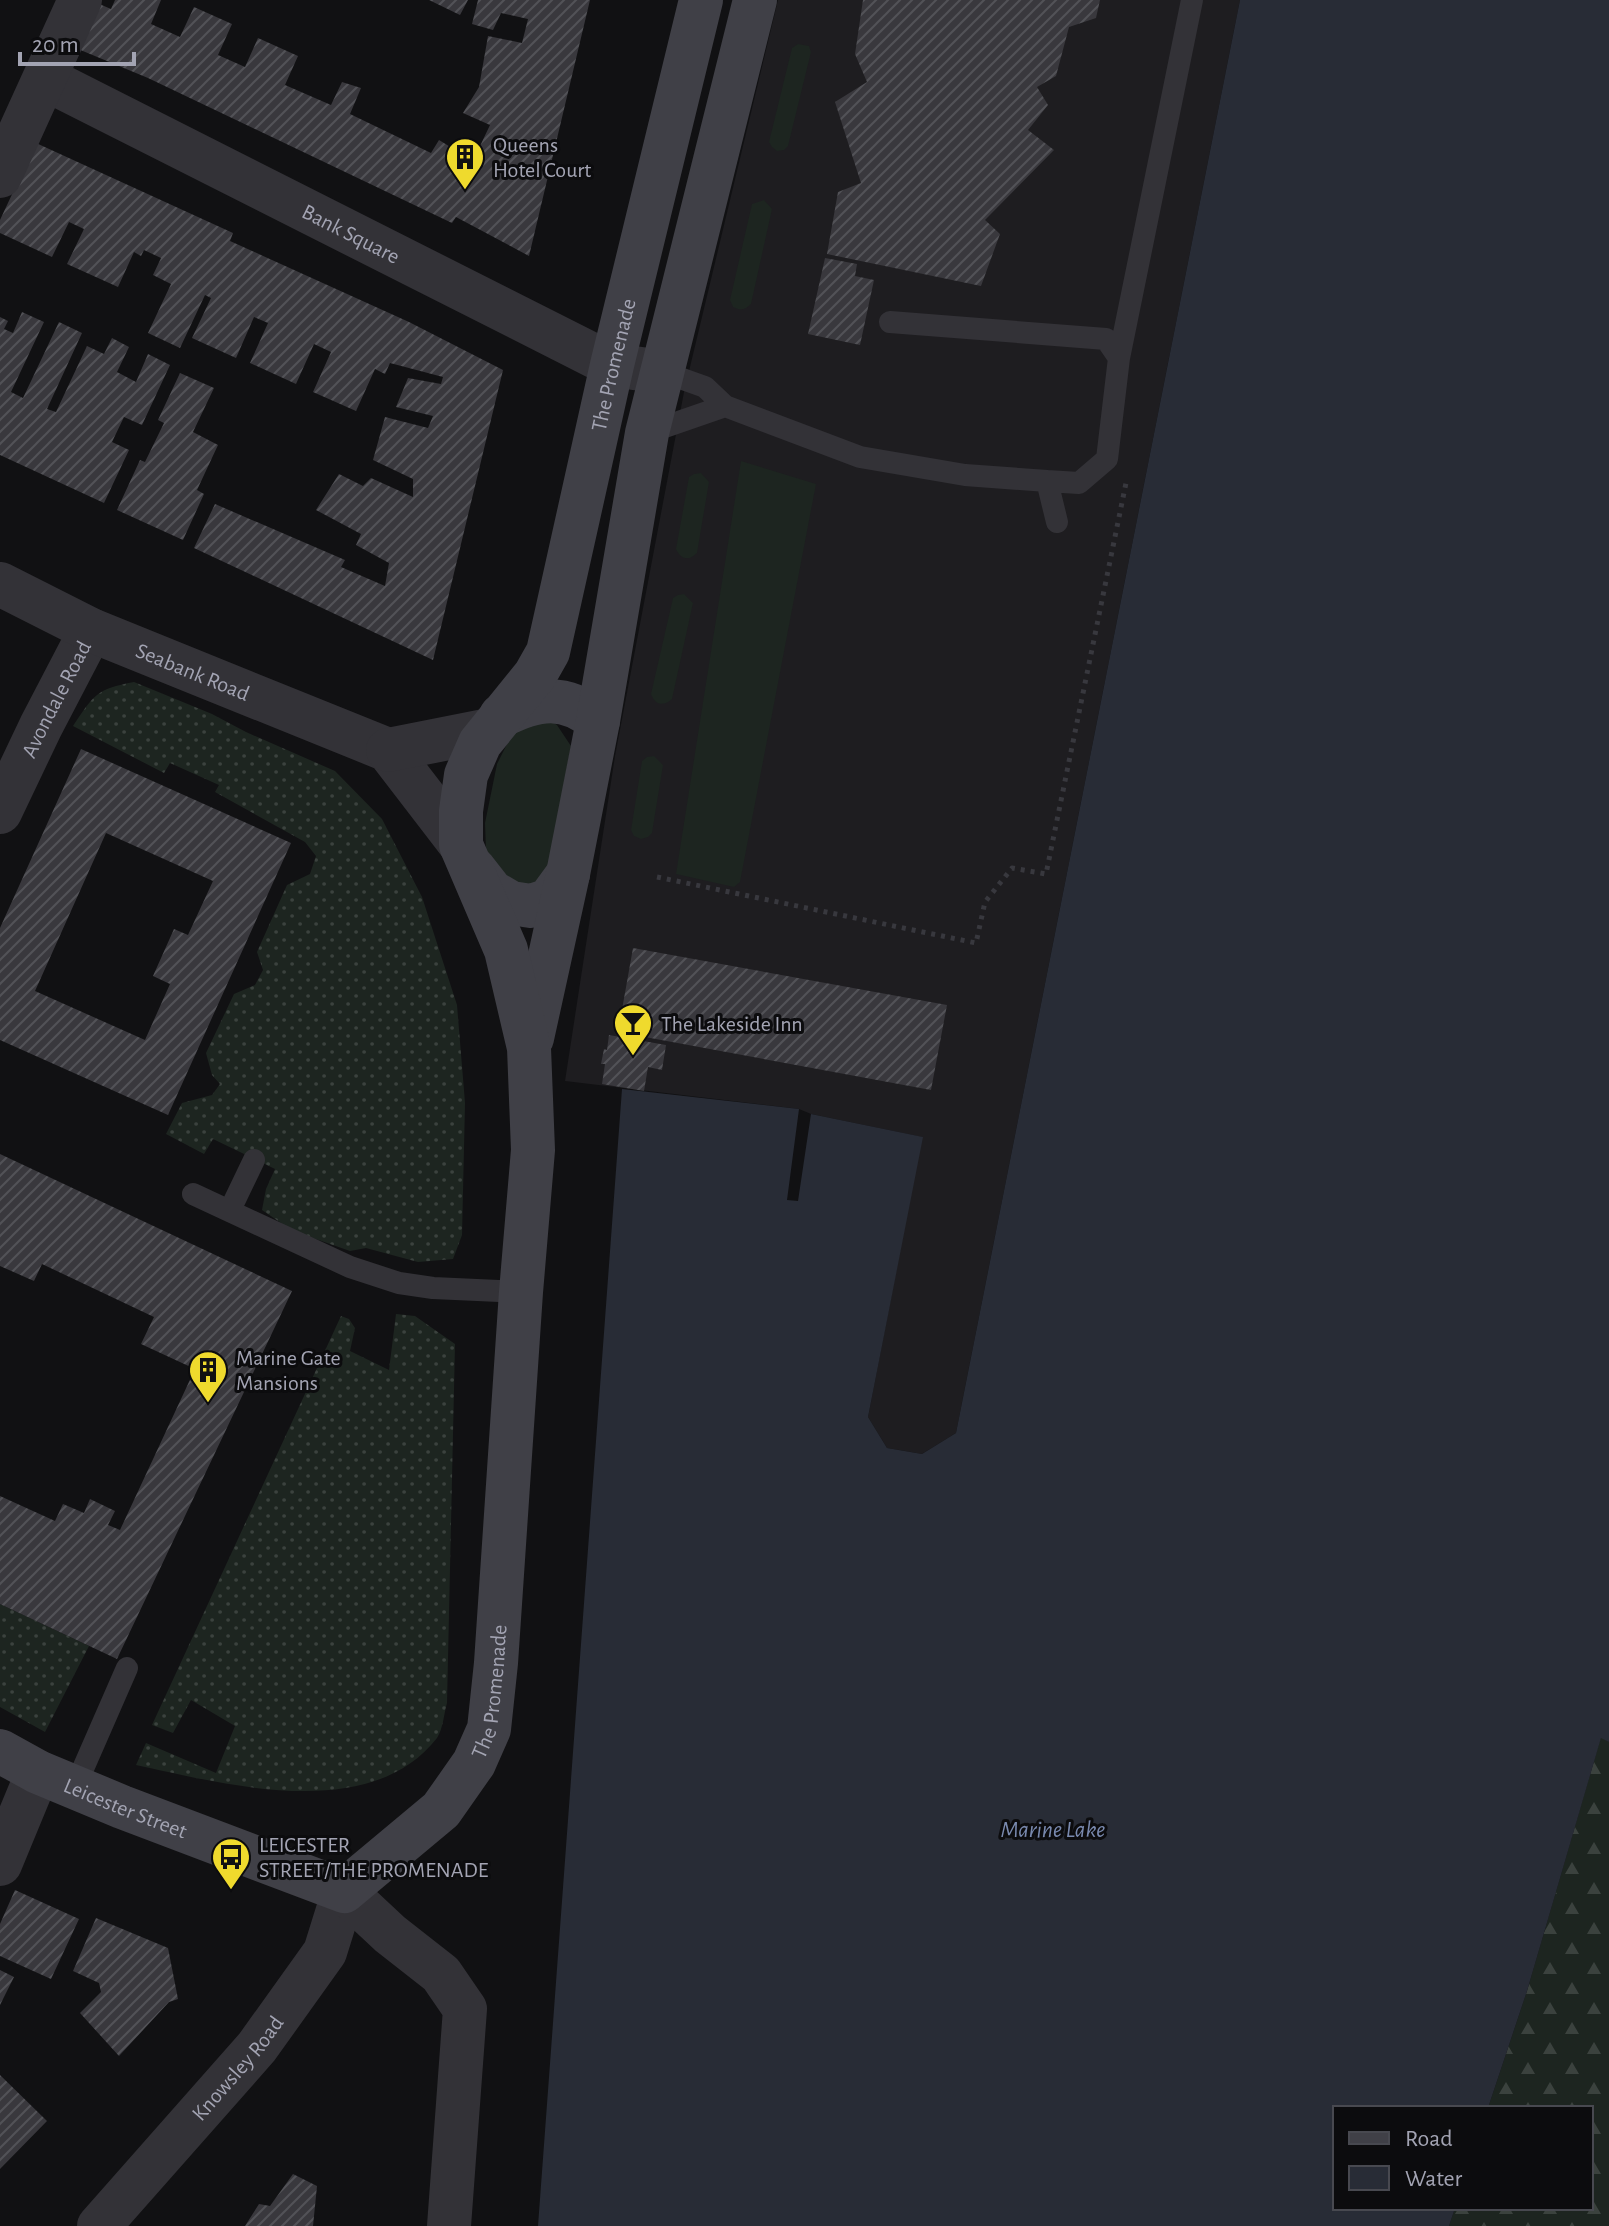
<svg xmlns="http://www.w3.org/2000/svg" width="1609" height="2226" font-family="'Alegreya Sans',sans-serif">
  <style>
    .built { fill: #1e1d20 }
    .grass { fill: #1d2520 }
    .forest { fill: url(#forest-firs) }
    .garden { fill: url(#garden-dots) }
    .water { fill: #282c36 }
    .building { fill: url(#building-hatch); fill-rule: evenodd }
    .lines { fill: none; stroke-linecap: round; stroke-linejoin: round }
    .path { stroke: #38383e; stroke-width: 5; stroke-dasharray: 4 6; stroke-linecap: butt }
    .service { stroke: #333237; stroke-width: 22 }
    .minor { stroke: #333237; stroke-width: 44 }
    .tertiary { stroke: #333237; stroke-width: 44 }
    .secondary { stroke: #404047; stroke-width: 44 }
    .labels { text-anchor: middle; stroke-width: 6; stroke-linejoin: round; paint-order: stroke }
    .poi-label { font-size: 22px; fill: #a3a4b3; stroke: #0c0c0e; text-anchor: start }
    .street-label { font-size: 22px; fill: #a3a4b3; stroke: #0c0c0e }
    .water-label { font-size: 24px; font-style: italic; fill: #7989ae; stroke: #0c0c0e }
  </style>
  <defs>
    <pattern id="forest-firs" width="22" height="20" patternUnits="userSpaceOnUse" patternTransform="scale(2)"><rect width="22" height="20" fill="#1d2520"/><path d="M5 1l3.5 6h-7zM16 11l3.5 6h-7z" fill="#3b423e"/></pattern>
    <pattern id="garden-dots" width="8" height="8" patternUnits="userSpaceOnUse" patternTransform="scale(2)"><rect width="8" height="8" fill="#1d2520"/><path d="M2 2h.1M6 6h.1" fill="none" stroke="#3b423e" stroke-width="1.8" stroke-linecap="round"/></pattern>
    <pattern id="building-hatch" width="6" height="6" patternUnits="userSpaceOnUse" patternTransform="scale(2)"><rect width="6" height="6" fill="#39383d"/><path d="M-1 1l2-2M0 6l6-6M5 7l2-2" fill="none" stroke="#525257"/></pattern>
  </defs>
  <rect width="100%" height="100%" fill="#111113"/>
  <!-- built -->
  <path class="built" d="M 778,0 L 1240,0 L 956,1433 L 922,1454 L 887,1448 L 868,1417 L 922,1137 L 811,1114 L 799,1109 L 565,1081 L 615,756 L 684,392 Z"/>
  <!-- grass -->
  <path class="grass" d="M 798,44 L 809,46 L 811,52 L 788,146 L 784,150 L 777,151 L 772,147 L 769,142 L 792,48 Z
    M 764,200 L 772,209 L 751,304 C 745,310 741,311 733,307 L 730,300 L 752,204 Z
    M 741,461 L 816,484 L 740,882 L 734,887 L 676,874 Z
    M 701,473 L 709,482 L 697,553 C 689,561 681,560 676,549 L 689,477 L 694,474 Z
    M 684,594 L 693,603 L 672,699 C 663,707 655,705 651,694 L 673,598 L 678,595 Z
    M 547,718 L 557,725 L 571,746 L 546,879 L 516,894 L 486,851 L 485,823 L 497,764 L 516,726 Z
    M 654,756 L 663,765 L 652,833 L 648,837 L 641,839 L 634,836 L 631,830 L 642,761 L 647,757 Z"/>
  <!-- forest -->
  <path class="forest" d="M 1601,1737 L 1609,1742 L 1609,2226 L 1449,2226 L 1455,2208 L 1591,2208 L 1591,2108 L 1488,2108 L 1527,1991 Z"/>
  <!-- garden -->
  <path class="garden" d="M 134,682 L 212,714 L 246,732 L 335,771 L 382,819 L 422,897 L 457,1005 L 465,1103 L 462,1235 L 453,1259 L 418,1262 L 366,1248 L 350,1251 L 293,1231 L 262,1210 L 266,1189 L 275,1169 L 213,1139 L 204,1154 L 166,1134 L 182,1103 L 212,1095 L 220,1084 L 212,1075 L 206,1053 L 234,994 L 255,985 L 263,970 L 257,952 L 287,885 L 310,874 L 316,856 L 305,842 L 215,792 L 219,785 L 170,763 L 164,773 L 73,726 C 94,695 96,689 134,682 Z
    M 396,1314 L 415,1316 L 455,1344 L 447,1703 C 444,1713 443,1729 437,1738 C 370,1824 225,1784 136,1765 L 146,1743 L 216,1773 L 235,1726 L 191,1700 L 173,1733 L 152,1725 L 341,1316 L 349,1319 L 355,1328 L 350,1351 L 389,1370 Z
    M 0,1604 L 89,1646 L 45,1732 L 0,1707 Z"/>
  <!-- water -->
  <path class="water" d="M 1240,0 L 1609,0 L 1609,1742 L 1601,1738 L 1527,1991 L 1488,2108 L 1335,2108 L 1335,2208 L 1455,2208 L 1449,2226 L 538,2226 L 622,1089 L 799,1109 L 787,1200 L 798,1201 L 811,1114 L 923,1137 L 868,1417 L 887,1448 L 922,1454 L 956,1433 Z"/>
  <!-- building -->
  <path class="building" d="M 115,0 L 161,0 L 151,24 L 180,37 L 194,7 L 232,24 L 218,55 L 245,67 L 258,38 L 298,56 L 285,85 L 331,105 L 342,82 L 361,88 L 350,114 L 431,153 L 439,140 L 452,148 L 449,157 L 471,165 L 490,125 L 463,113 L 479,87 L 488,36 L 522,43 L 528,19 L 501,13 L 493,30 L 472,24 L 478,0 L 590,0 L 529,256 L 456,217 L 452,223 L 148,78 L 78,49 L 97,3 L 111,9 Z
    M 429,0 L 468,0 L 460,15 Z
    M 863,0 L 1100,0 L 1096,18 L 1069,27 L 1056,76 L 1037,87 L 1048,105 L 1028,130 L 1054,150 L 985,220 L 1000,234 L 981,286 L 827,254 L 838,192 L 861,183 L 835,102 L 867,82 L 855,54 Z
    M 36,143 L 233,233 L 230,241 L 409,322 L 503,370 L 433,660 L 194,548 L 215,504 L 345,560 L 341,567 L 385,586 L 389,563 L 356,545 L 361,534 L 316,510 L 339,474 L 363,486 L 371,478 L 413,497 L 413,479 L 373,460 L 385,417 L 428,428 L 433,416 L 396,407 L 408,378 L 441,384 L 443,377 L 390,363 L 385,374 L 375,369 L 356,411 L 313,392 L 331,352 L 314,344 L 296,384 L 250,363 L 268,323 L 254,317 L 236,358 L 192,338 L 211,298 L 205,295 L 180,348 L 148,333 L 171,284 L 153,275 L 161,258 L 144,250 L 141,256 L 134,252 L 118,287 L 67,264 L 84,229 L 69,222 L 52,257 L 0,233 L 0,220 Z
    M 825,258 L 857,264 L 855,276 L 874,280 L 860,345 L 808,334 Z
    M 22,312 L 44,322 L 11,392 L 23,398 L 59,322 L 82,333 L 47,409 L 56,412 L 87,346 L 104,354 L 112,338 L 129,347 L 117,372 L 136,382 L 148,354 L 170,365 L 142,425 L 124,417 L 112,442 L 129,450 L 104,503 L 0,455 L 0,317 L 8,321 L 4,329 L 13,333 Z
    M 180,373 L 214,388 L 193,432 L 218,445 L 197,490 L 204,494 L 183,540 L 117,510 L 140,460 L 145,462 L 164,423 L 158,420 Z
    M 81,749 L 291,843 L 168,1115 L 0,1040 L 0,928 ZM 106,833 L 213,881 L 188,935 L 174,929 L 153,976 L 170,984 L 145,1040 L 35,991 Z
    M 633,948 L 947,1005 L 931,1090 L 618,1032 Z
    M 609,1035 L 666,1045 L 662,1070 L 648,1067 L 644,1091 L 602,1084 L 605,1064 L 601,1064 L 604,1049 L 607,1050 Z
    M 0,1154 L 292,1291 L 117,1659 L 0,1604 L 0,1496 L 55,1521 L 63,1504 L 84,1513 L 90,1499 L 115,1511 L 108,1525 L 120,1530 L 195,1369 L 141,1344 L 154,1317 L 42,1264 L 34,1281 L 0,1266 Z
    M 15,1890 L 79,1919 L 51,1979 L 0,1956 L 0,1924 Z
    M 96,1918 L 168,1948 L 178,1999 L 169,2002 L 119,2056 L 80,2013 L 101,1992 L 99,1983 L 73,1971 Z
    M 0,1970 L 14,1977 L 0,2005 Z
    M 0,2075 L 47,2121 L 0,2169 Z
    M 293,2174 L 317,2186 L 313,2226 L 245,2226 L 259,2204 L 270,2206 Z"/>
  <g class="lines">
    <!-- path -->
    <path class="path" d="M 657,877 L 976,943 L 985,902 L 1012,868 L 1046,874 L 1126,483"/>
    <!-- service -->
    <path class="service" d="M 890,322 L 1106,339 L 1119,358 L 1107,459 L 1079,483 L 1047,481
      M 1119,358 L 1192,0
      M 663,372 L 705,387 L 725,406 L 860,457 L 965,475 L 1047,481 L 1057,522
      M 647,433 L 725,406
      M 193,1194 L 350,1267 L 399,1283 L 433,1288 L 521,1292
      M 230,1210 L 254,1160
      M 75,1787 L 127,1668"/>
    <!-- minor -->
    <g class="minor">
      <path id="s1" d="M 46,79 L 612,365 L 663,372"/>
      <path d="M 0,176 L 80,0"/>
      <path id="s2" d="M 0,812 L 41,726 L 91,630"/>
      <path d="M 0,1864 L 38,1772"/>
      <path id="s3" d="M 99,2226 L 257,2047 L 325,1952 L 344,1891"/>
    </g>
    <!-- tertiary -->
    <g class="tertiary">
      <path id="s4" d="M 0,584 L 91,630 L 388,750 L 461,845"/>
      <path d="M 388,750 L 489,730"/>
      <path d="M 344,1891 L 390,1934 L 441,1974 L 465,2009 L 449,2226"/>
    </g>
    <!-- secondary -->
    <g class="secondary">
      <path d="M 501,716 C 537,698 565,693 598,721"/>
      <path d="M 474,869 L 492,892 L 511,903 L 531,906 L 549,900 L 568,874"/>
      <path d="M 532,1038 L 568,874 L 598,721 L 647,433 L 755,0"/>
      <path id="s5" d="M 0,1751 L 38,1772 L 122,1807 L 344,1891 L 441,1810 L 474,1763 L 489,1729 L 496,1663 L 521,1292 L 533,1150 L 529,1048 L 506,950 L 461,845 L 461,811 L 466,775 L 480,743 L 535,675 L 548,652 L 612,365 L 701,0"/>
    </g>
  </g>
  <!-- icons -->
  <defs>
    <symbol id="building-pin" viewBox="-11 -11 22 30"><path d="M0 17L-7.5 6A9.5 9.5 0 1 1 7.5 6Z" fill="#efda2d" stroke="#0c0c0e"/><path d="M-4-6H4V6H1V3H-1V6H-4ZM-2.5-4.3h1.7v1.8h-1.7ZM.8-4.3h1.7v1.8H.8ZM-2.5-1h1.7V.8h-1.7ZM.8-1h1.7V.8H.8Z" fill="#111"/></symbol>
    <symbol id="bar-pin" viewBox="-11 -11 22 30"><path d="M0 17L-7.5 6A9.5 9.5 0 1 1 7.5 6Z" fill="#efda2d" stroke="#0c0c0e"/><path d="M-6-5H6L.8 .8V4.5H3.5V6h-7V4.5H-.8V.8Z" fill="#111"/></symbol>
    <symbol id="bus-pin" viewBox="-11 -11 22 30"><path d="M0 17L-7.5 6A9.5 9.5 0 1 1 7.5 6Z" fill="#efda2d" stroke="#0c0c0e"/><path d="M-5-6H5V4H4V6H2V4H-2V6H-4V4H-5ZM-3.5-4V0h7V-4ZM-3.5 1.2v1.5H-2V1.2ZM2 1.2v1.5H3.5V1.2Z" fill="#111"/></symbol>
  </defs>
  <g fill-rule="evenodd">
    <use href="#building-pin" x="443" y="135" width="44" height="60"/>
    <use href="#bar-pin" x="611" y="1001" width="44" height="60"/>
    <use href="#building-pin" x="186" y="1348" width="44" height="60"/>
    <use href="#bus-pin" x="209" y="1835" width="44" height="60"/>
  </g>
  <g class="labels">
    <!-- poi labels -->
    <g class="poi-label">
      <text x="493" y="152">Queens<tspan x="493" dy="25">Hotel Court</tspan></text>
      <text x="661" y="1031">The Lakeside Inn</text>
      <text x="236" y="1365">Marine Gate<tspan x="236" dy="25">Mansions</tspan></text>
      <text x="259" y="1852">LEICESTER<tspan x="259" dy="25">STREET/THE PROMENADE</tspan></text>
    </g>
    <!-- street labels -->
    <g class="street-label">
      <text dy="8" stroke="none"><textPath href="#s1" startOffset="342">Bank Square</textPath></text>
      <text dy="8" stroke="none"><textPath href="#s5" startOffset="2004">The Promenade</textPath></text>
      <text dy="8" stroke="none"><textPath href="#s4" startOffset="212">Seabank Road</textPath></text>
      <text dy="8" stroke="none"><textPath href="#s2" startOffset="126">Avondale Road</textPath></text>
      <text dy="8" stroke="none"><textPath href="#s5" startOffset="630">The Promenade</textPath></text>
      <text dy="8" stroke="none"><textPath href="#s5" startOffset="138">Leicester Street</textPath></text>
      <text dy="8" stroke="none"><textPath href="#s3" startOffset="210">Knowsley Road</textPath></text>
    </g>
    <!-- water labels -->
    <g class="water-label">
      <text x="1053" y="1837">Marine Lake</text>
    </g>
  </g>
  <!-- legend -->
  <rect x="1333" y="2106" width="260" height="104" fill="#0c0c0e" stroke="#484950" stroke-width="2"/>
  <rect x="1349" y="2132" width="40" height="12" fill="#404047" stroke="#484950" stroke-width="2"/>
  <text x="1405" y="2146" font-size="24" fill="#a3a4b3">Road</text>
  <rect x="1349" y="2166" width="40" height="24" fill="#282c36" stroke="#484950" stroke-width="2"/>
  <text x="1405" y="2186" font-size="24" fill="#a3a4b3">Water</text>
  <!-- scale -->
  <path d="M20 52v12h114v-12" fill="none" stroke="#a3a4b3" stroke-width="4"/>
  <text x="32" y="52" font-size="24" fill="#a3a4b3" stroke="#0c0c0e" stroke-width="6" paint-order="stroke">20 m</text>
</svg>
